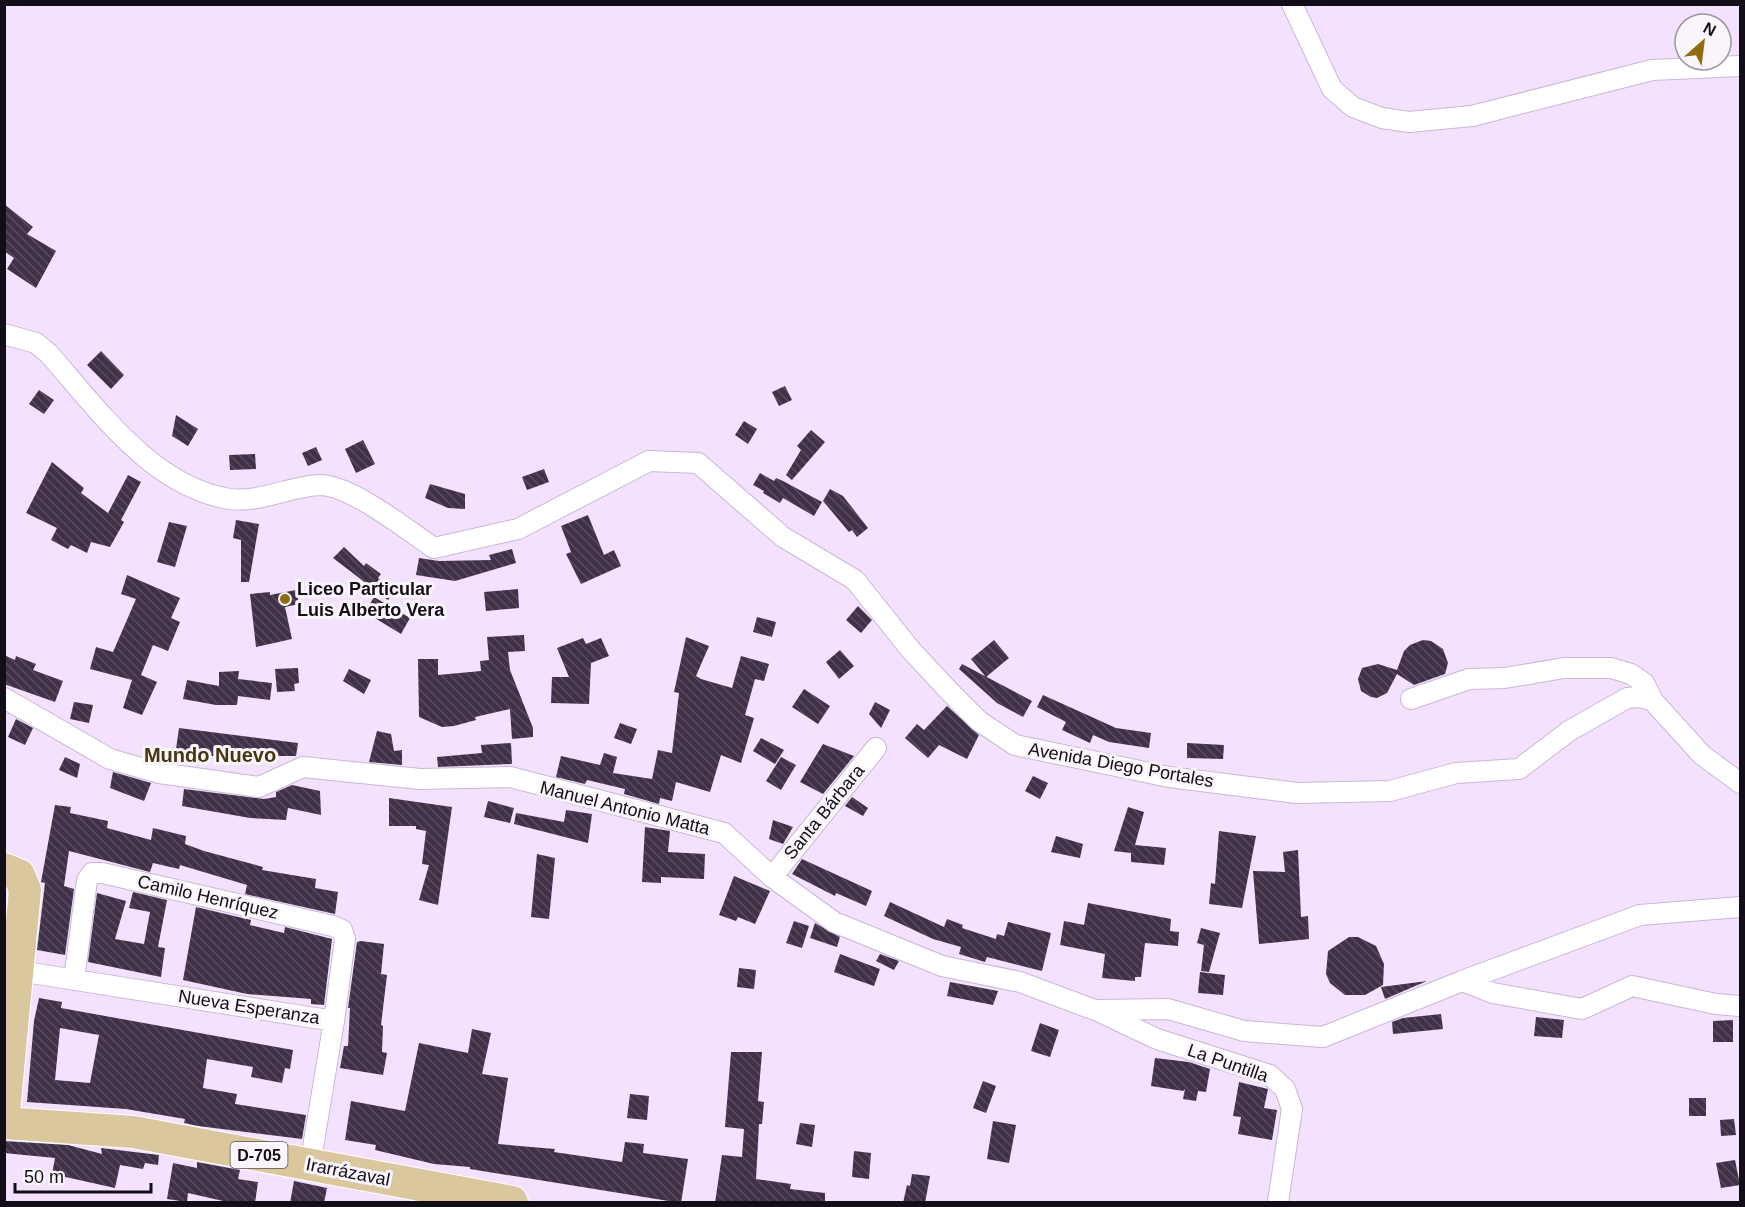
<svg xmlns="http://www.w3.org/2000/svg" width="1745" height="1207" font-family="Helvetica,sans-serif">
  <style>
    .building { fill: url(#building-back-hatch); fill-rule: evenodd }
    .lines { fill: none; stroke-linecap: round; stroke-linejoin: round }
    .minor-casing { stroke: #c9b8d4; stroke-width: 22 }
    .primary-casing { stroke: #fff; stroke-width: 34 }
    .minor { stroke: #fff; stroke-width: 20 }
    .primary { stroke: #dbc79e; stroke-width: 32 }
    .poi-dot { fill: #906b11; stroke: #f9f5fb; stroke-width: 2 }
    .labels { text-anchor: middle; stroke-width: 6; stroke-linejoin: round; paint-order: stroke }
    .shield { fill: #f9f5fb; stroke: #58535b; stroke-width: 1.5 }
    .shield-label { font-size: 16px; font-weight: bold; fill: #130d17 }
    .poi-label { font-size: 18px; font-weight: bold; fill: #130d17; stroke: #f9f5fb; text-anchor: start }
    .street-label { font-size: 18px; fill: #130d17; stroke: #f9f5fb }
    .neighbourhood-label { font-size: 20px; font-weight: bold; fill: #47350d; stroke: #f9f5fb }
  </style>
  <defs>
    <pattern id="building-back-hatch" width="6" height="6" patternUnits="userSpaceOnUse" patternTransform="scale(1.5)"><rect width="6" height="6" fill="#403149"/><path d="M-1 5l2 2M0 0l6 6M5-1l2 2" fill="none" stroke="#584c5f"/></pattern>
  </defs>
  <rect width="100%" height="100%" fill="#f3e1ff"/>
  <!-- building -->
  <path class="building" d="M 4,204 L 33,227 L 27,234 L 56,251 L 36,288 L 7,269 L 14,258 L 4,251 Z
    M 101,351 L 124,375 L 111,389 L 87,365 Z
    M 785,386 L 792,400 L 779,406 L 772,392 Z
    M 39,390 L 54,400 L 44,414 L 29,404 Z
    M 176,415 L 198,429 L 188,446 L 172,436 Z
    M 744,421 L 757,429 L 748,444 L 735,435 Z
    M 811,430 L 825,442 L 792,480 L 786,475 L 801,450 L 797,446 Z
    M 363,440 L 375,464 L 356,473 L 345,449 Z
    M 316,447 L 322,460 L 308,466 L 302,453 Z
    M 255,454 L 256,469 L 230,470 L 229,455 Z
    M 52,462 L 84,488 L 81,493 L 108,513 L 128,475 L 141,482 L 121,520 L 124,522 L 110,547 L 91,542 L 87,553 L 71,545 L 68,549 L 51,540 L 57,528 L 26,513 Z
    M 544,469 L 549,482 L 527,490 L 522,477 Z
    M 760,473 L 774,481 L 776,478 L 783,481 L 822,502 L 814,516 L 783,498 L 780,503 L 763,493 L 764,491 L 753,485 Z
    M 430,484 L 465,494 L 465,509 L 448,508 L 425,498 Z
    M 830,489 L 843,496 L 868,528 L 857,537 L 852,530 L 849,532 L 823,501 Z
    M 588,515 L 604,555 L 614,550 L 621,566 L 581,584 L 566,554 L 571,552 L 561,526 Z
    M 236,520 L 259,524 L 249,582 L 241,582 L 241,540 L 233,538 Z
    M 169,522 L 187,526 L 175,567 L 157,562 Z
    M 344,547 L 364,566 L 366,563 L 381,574 L 378,578 L 393,593 L 388,600 L 333,558 Z
    M 512,549 L 516,563 L 455,581 L 416,575 L 419,558 L 439,561 L 491,560 L 489,555 Z
    M 127,575 L 180,598 L 171,618 L 180,622 L 168,651 L 153,645 L 141,675 L 157,682 L 142,715 L 123,708 L 132,680 L 90,669 L 96,647 L 113,652 L 136,599 L 121,594 Z
    M 518,589 L 519,608 L 486,611 L 484,592 Z
    M 296,590 L 299,604 L 285,607 L 292,639 L 256,647 L 250,594 L 270,592 L 270,595 Z
    M 374,597 L 410,618 L 401,634 L 365,612 Z
    M 858,606 L 872,620 L 861,633 L 846,620 Z
    M 757,617 L 776,622 L 772,637 L 753,632 Z
    M 524,635 L 525,651 L 508,652 L 510,670 L 533,728 L 533,737 L 512,739 L 510,709 L 475,717 L 476,720 L 454,726 L 442,727 L 419,717 L 418,659 L 438,659 L 438,675 L 481,671 L 480,661 L 489,660 L 487,637 Z
    M 686,637 L 709,646 L 696,676 L 701,679 L 732,688 L 741,656 L 769,664 L 764,681 L 755,679 L 745,715 L 754,718 L 741,763 L 721,755 L 710,792 L 676,782 L 672,801 L 660,798 L 659,804 L 624,794 L 625,789 L 587,780 L 585,784 L 556,777 L 561,756 L 600,765 L 604,753 L 617,757 L 613,773 L 652,779 L 658,750 L 672,753 L 679,693 L 674,692 Z
    M 583,638 L 586,644 L 601,638 L 609,656 L 591,663 L 589,704 L 551,703 L 552,677 L 569,677 L 557,648 Z
    M 994,640 L 1009,658 L 986,677 L 971,659 Z
    M 1423,640 L 1431,641 L 1443,649 L 1448,663 L 1445,674 L 1414,685 L 1397,674 L 1387,693 L 1377,698 L 1371,697 L 1361,691 L 1358,679 L 1362,668 L 1378,664 L 1397,670 L 1404,651 L 1410,645 Z
    M 840,650 L 854,666 L 839,679 L 826,662 Z
    M 4,655 L 15,660 L 16,656 L 36,664 L 33,670 L 63,681 L 55,702 L 4,684 Z
    M 962,664 L 1032,701 L 1023,717 L 997,703 L 959,669 Z
    M 298,668 L 299,683 L 294,684 L 295,691 L 277,692 L 275,669 Z
    M 349,669 L 371,680 L 364,694 L 343,681 Z
    M 239,671 L 238,679 L 272,683 L 270,700 L 238,696 L 237,705 L 216,705 L 183,699 L 187,680 L 219,686 L 219,672 Z
    M 804,689 L 830,706 L 818,724 L 792,707 Z
    M 1043,695 L 1116,728 L 1151,733 L 1149,748 L 1109,742 L 1093,735 L 1090,743 L 1062,730 L 1066,722 L 1037,707 Z
    M 74,702 L 93,705 L 89,723 L 70,719 Z
    M 875,702 L 890,710 L 881,728 L 869,714 Z
    M 947,706 L 979,735 L 967,759 L 939,745 L 928,758 L 905,738 L 917,724 L 924,730 Z
    M 16,719 L 33,728 L 25,745 L 8,737 Z
    M 620,723 L 637,729 L 631,744 L 614,738 Z
    M 179,728 L 298,743 L 296,756 L 267,756 L 267,753 L 233,749 L 232,756 L 175,756 Z
    M 377,731 L 391,734 L 394,751 L 402,750 L 402,765 L 369,762 Z
    M 761,738 L 784,750 L 775,764 L 753,751 Z
    M 511,743 L 512,764 L 438,767 L 437,757 L 482,753 L 481,745 Z
    M 1187,743 L 1224,745 L 1223,759 L 1187,758 Z
    M 823,744 L 854,756 L 823,794 L 800,782 Z
    M 65,757 L 80,764 L 77,778 L 59,770 Z
    M 781,757 L 796,765 L 781,790 L 766,781 Z
    M 113,772 L 151,783 L 144,801 L 110,788 Z
    M 1033,776 L 1048,783 L 1040,799 L 1025,791 Z
    M 292,785 L 320,791 L 321,815 L 288,808 L 286,820 L 250,818 L 182,806 L 184,789 L 264,799 L 276,797 L 276,792 Z
    M 852,797 L 868,808 L 863,816 L 845,806 Z
    M 389,798 L 452,807 L 438,905 L 419,900 L 429,865 L 422,864 L 426,831 L 416,829 L 416,826 L 389,826 Z
    M 488,801 L 514,808 L 510,823 L 484,817 Z
    M 55,805 L 71,807 L 70,813 L 108,821 L 107,828 L 151,840 L 153,828 L 186,836 L 185,844 L 204,851 L 263,867 L 262,870 L 316,879 L 315,888 L 338,892 L 335,914 L 245,894 L 247,885 L 180,865 L 179,869 L 153,863 L 150,872 L 69,851 L 64,886 L 74,889 L 65,955 L 37,950 L 45,883 L 41,882 Z
    M 1128,807 L 1144,812 L 1135,845 L 1166,848 L 1164,865 L 1131,862 L 1131,853 L 1114,851 Z
    M 566,810 L 592,814 L 588,843 L 514,824 L 516,813 L 564,822 Z
    M 773,820 L 793,827 L 783,844 L 769,839 Z
    M 645,827 L 670,831 L 668,852 L 705,854 L 704,879 L 661,877 L 661,883 L 642,882 Z
    M 1219,831 L 1256,836 L 1242,908 L 1209,904 L 1211,883 L 1215,884 Z
    M 1056,836 L 1083,844 L 1080,858 L 1051,852 Z
    M 1298,850 L 1301,917 L 1308,916 L 1309,939 L 1259,944 L 1253,871 L 1285,872 L 1283,852 Z
    M 537,854 L 555,858 L 549,919 L 531,917 Z
    M 802,859 L 872,891 L 866,906 L 836,893 L 835,896 L 792,874 Z
    M 734,876 L 770,891 L 755,924 L 738,917 L 736,921 L 719,915 Z
    M 133,892 L 167,900 L 158,947 L 165,948 L 161,977 L 88,962 L 97,893 L 126,901 L 115,939 L 144,944 L 150,912 L 129,908 Z
    M 890,902 L 944,927 L 947,919 L 963,925 L 962,928 L 996,939 L 997,934 L 1004,936 L 1008,922 L 1051,933 L 1042,971 L 987,957 L 985,962 L 959,954 L 961,947 L 933,939 L 884,916 Z
    M 1088,903 L 1171,919 L 1170,931 L 1179,932 L 1178,946 L 1145,943 L 1141,977 L 1135,977 L 1135,981 L 1102,978 L 1105,954 L 1060,945 L 1064,921 L 1084,925 Z
    M 196,907 L 251,920 L 250,925 L 284,933 L 285,927 L 332,939 L 324,1005 L 311,1004 L 311,999 L 247,994 L 183,980 Z
    M 794,921 L 809,926 L 802,948 L 786,943 Z
    M 815,923 L 840,937 L 837,947 L 810,938 Z
    M 1201,928 L 1220,933 L 1209,972 L 1201,971 L 1204,945 L 1197,943 Z
    M 1349,937 L 1358,937 L 1376,946 L 1384,964 L 1383,985 L 1365,995 L 1345,995 L 1330,983 L 1326,974 L 1328,951 Z
    M 361,941 L 384,944 L 381,974 L 387,975 L 381,1025 L 383,1026 L 382,1052 L 387,1053 L 383,1075 L 340,1068 L 344,1046 L 348,1046 L 350,1008 L 348,1008 L 357,942 Z
    M 840,954 L 880,969 L 874,986 L 834,972 Z
    M 880,954 L 899,961 L 894,970 L 876,961 Z
    M 739,968 L 756,970 L 754,989 L 737,987 Z
    M 1200,972 L 1225,975 L 1223,995 L 1198,993 Z
    M 1427,981 L 1385,999 L 1381,987 Z
    M 950,982 L 998,991 L 993,1005 L 947,996 Z
    M 39,998 L 62,1002 L 61,1008 L 293,1050 L 290,1069 L 285,1068 L 282,1083 L 251,1077 L 253,1067 L 207,1059 L 203,1088 L 237,1094 L 235,1104 L 306,1115 L 302,1139 L 198,1126 L 184,1123 L 185,1119 L 126,1109 L 27,1102 L 34,1021 ZM 60,1028 L 99,1035 L 90,1083 L 55,1080 Z
    M 1441,1014 L 1443,1029 L 1393,1034 L 1392,1022 L 1403,1018 Z
    M 1536,1017 L 1564,1020 L 1562,1038 L 1534,1036 Z
    M 1733,1020 L 1733,1042 L 1713,1042 L 1713,1021 Z
    M 1040,1023 L 1059,1030 L 1050,1057 L 1031,1051 Z
    M 472,1029 L 491,1033 L 482,1074 L 508,1078 L 498,1144 L 555,1149 L 554,1152 L 622,1162 L 625,1142 L 644,1144 L 643,1153 L 688,1159 L 681,1203 L 470,1169 L 470,1167 L 434,1164 L 375,1150 L 376,1145 L 345,1140 L 351,1101 L 405,1111 L 419,1043 L 468,1053 Z
    M 731,1052 L 762,1052 L 758,1101 L 764,1102 L 762,1124 L 759,1124 L 756,1179 L 791,1184 L 790,1189 L 825,1193 L 825,1203 L 715,1203 L 722,1155 L 742,1157 L 744,1129 L 725,1127 Z
    M 1155,1058 L 1189,1062 L 1210,1069 L 1206,1092 L 1198,1091 L 1196,1101 L 1183,1099 L 1185,1089 L 1183,1091 L 1151,1086 Z
    M 983,1081 L 996,1086 L 986,1113 L 973,1108 Z
    M 1239,1082 L 1268,1089 L 1264,1108 L 1277,1110 L 1272,1140 L 1238,1134 L 1241,1117 L 1233,1116 Z
    M 630,1094 L 649,1096 L 647,1120 L 627,1118 Z
    M 1689,1098 L 1706,1098 L 1706,1116 L 1689,1116 Z
    M 1734,1119 L 1736,1135 L 1721,1136 L 1720,1120 Z
    M 993,1121 L 1016,1125 L 1009,1163 L 987,1159 Z
    M 800,1123 L 815,1125 L 812,1147 L 796,1144 Z
    M 4,1141 L 68,1145 L 102,1154 L 101,1148 L 159,1155 L 158,1165 L 145,1163 L 143,1169 L 120,1165 L 115,1188 L 52,1174 L 55,1158 L 4,1153 Z
    M 854,1151 L 871,1153 L 869,1179 L 852,1177 Z
    M 1735,1160 L 1740,1185 L 1721,1188 L 1716,1163 Z
    M 197,1162 L 240,1170 L 238,1179 L 258,1182 L 255,1203 L 232,1203 L 188,1193 L 187,1202 L 167,1199 L 173,1163 L 197,1168 Z
    M 912,1174 L 930,1176 L 925,1203 L 903,1203 L 907,1185 L 910,1186 Z
    M 294,1181 L 327,1188 L 324,1203 L 290,1203 Z"/>
  <g class="lines">
    <defs>
      <path id="minor" d="M 1292,4 L 1332,89 L 1353,107 L 1382,118 L 1409,122 L 1472,116 L 1652,70 L 1740,66
        M 4,334 L 36,343 L 49,354 C 97,408 152,487 230,499 C 260,503 290,486 320,485 C 351,485 407,530 434,548 L 518,529 L 649,461 L 698,463 L 783,537 L 855,580 L 910,649 L 949,691 L 979,721 L 1015,745 L 1169,777 L 1297,793 L 1390,791 L 1456,773 L 1519,769 L 1569,731 L 1627,698 L 1640,697 L 1653,701 L 1702,755 L 1740,783
        M 4,698 L 110,759 L 159,773 L 259,787 L 303,767 L 420,779 L 510,777 L 724,833 L 772,877 L 834,922 L 942,966 L 1020,982 L 1095,1010 L 1168,1009 L 1244,1031 L 1323,1037 L 1462,981 L 1640,915 L 1740,907
        M 1411,699 L 1469,679 L 1505,678 L 1564,668 L 1611,668 L 1631,674 L 1644,683 L 1653,701
        M 772,877 L 876,748
        M 19,971 L 334,1021 L 310,1165
        M 74,980 L 87,880 L 92,873 L 102,873 L 333,926 L 342,930 L 345,939 L 334,1021
        M 1462,981 L 1493,993 L 1582,1009 L 1632,986 L 1716,1004 L 1740,1006
        M 1098,1011 L 1157,1039 L 1270,1075 L 1285,1089 L 1292,1109 L 1278,1202"/>
      <path id="primary" d="M 4,869 L 19,875 L 25,890 L 4,1112
        M 4,1123 L 133,1132 L 512,1202"/>
    </defs>
    <!-- minor casing -->
    <use href="#minor" class="minor-casing"/>
    <!-- primary casing -->
    <use href="#primary" class="primary-casing"/>
    <!-- minor -->
    <use href="#minor" class="minor"/>
    <!-- primary -->
    <use href="#primary" class="primary"/>
  </g>
  <!-- markers -->
  <circle class="poi-dot" cx="285" cy="599" r="6"/>
  <g class="labels">
    <!-- shield labels -->
    <rect class="shield" x="230.5" y="1142" width="57" height="26" rx="4.5"/>
    <g class="shield-label">
      <text x="259" y="1161">D-705</text>
    </g>
    <!-- poi labels -->
    <g class="poi-label">
      <text x="297" y="595">Liceo Particular<tspan x="297" dy="21">Luis Alberto Vera</tspan></text>
    </g>
    <!-- street labels -->
    <g class="street-label">
      <text transform="translate(1121 765) rotate(10)" y="6">Avenida Diego Portales</text>
      <text transform="translate(625 808) rotate(14)" y="6">Manuel Antonio Matta</text>
      <text transform="translate(824 812) rotate(-51)" y="6">Santa Bárbara</text>
      <text transform="translate(208 897) rotate(13)" y="6">Camilo Henríquez</text>
      <text transform="translate(249 1007) rotate(9)" y="6">Nueva Esperanza</text>
      <text transform="translate(1228 1063) rotate(19)" y="6">La Puntilla</text>
      <text transform="translate(348 1172) rotate(11)" y="6">Irarrázaval</text>
    </g>
    <!-- neighbourhood labels -->
    <g class="neighbourhood-label">
      <text x="210" y="762">Mundo Nuevo</text>
    </g>
  </g>
  <!-- border -->
  <rect width="1745" height="1207" fill="none" stroke="#130d17" stroke-width="12"/>
  <!-- north arrow -->
  <g transform="translate(1703 42) rotate(28)"><circle r="28" fill="#f9f5fb" stroke="#9d98a0" stroke-width="1.5"/>
  <path d="M0-4.5L10 22L0 15L-10 22Z" fill="#906b11"/>
  <text y="-9" font-size="16" font-weight="bold" text-anchor="middle" fill="#130d17">N</text>
  </g>
  <!-- scale -->
  <path d="M15 1183v9h136v-9" fill="none" stroke="#130d17" stroke-width="3"/>
  <text x="24" y="1183" font-size="18" fill="#130d17" stroke="#f9f5fb" stroke-width="4.5" paint-order="stroke">50 m</text>
</svg>
